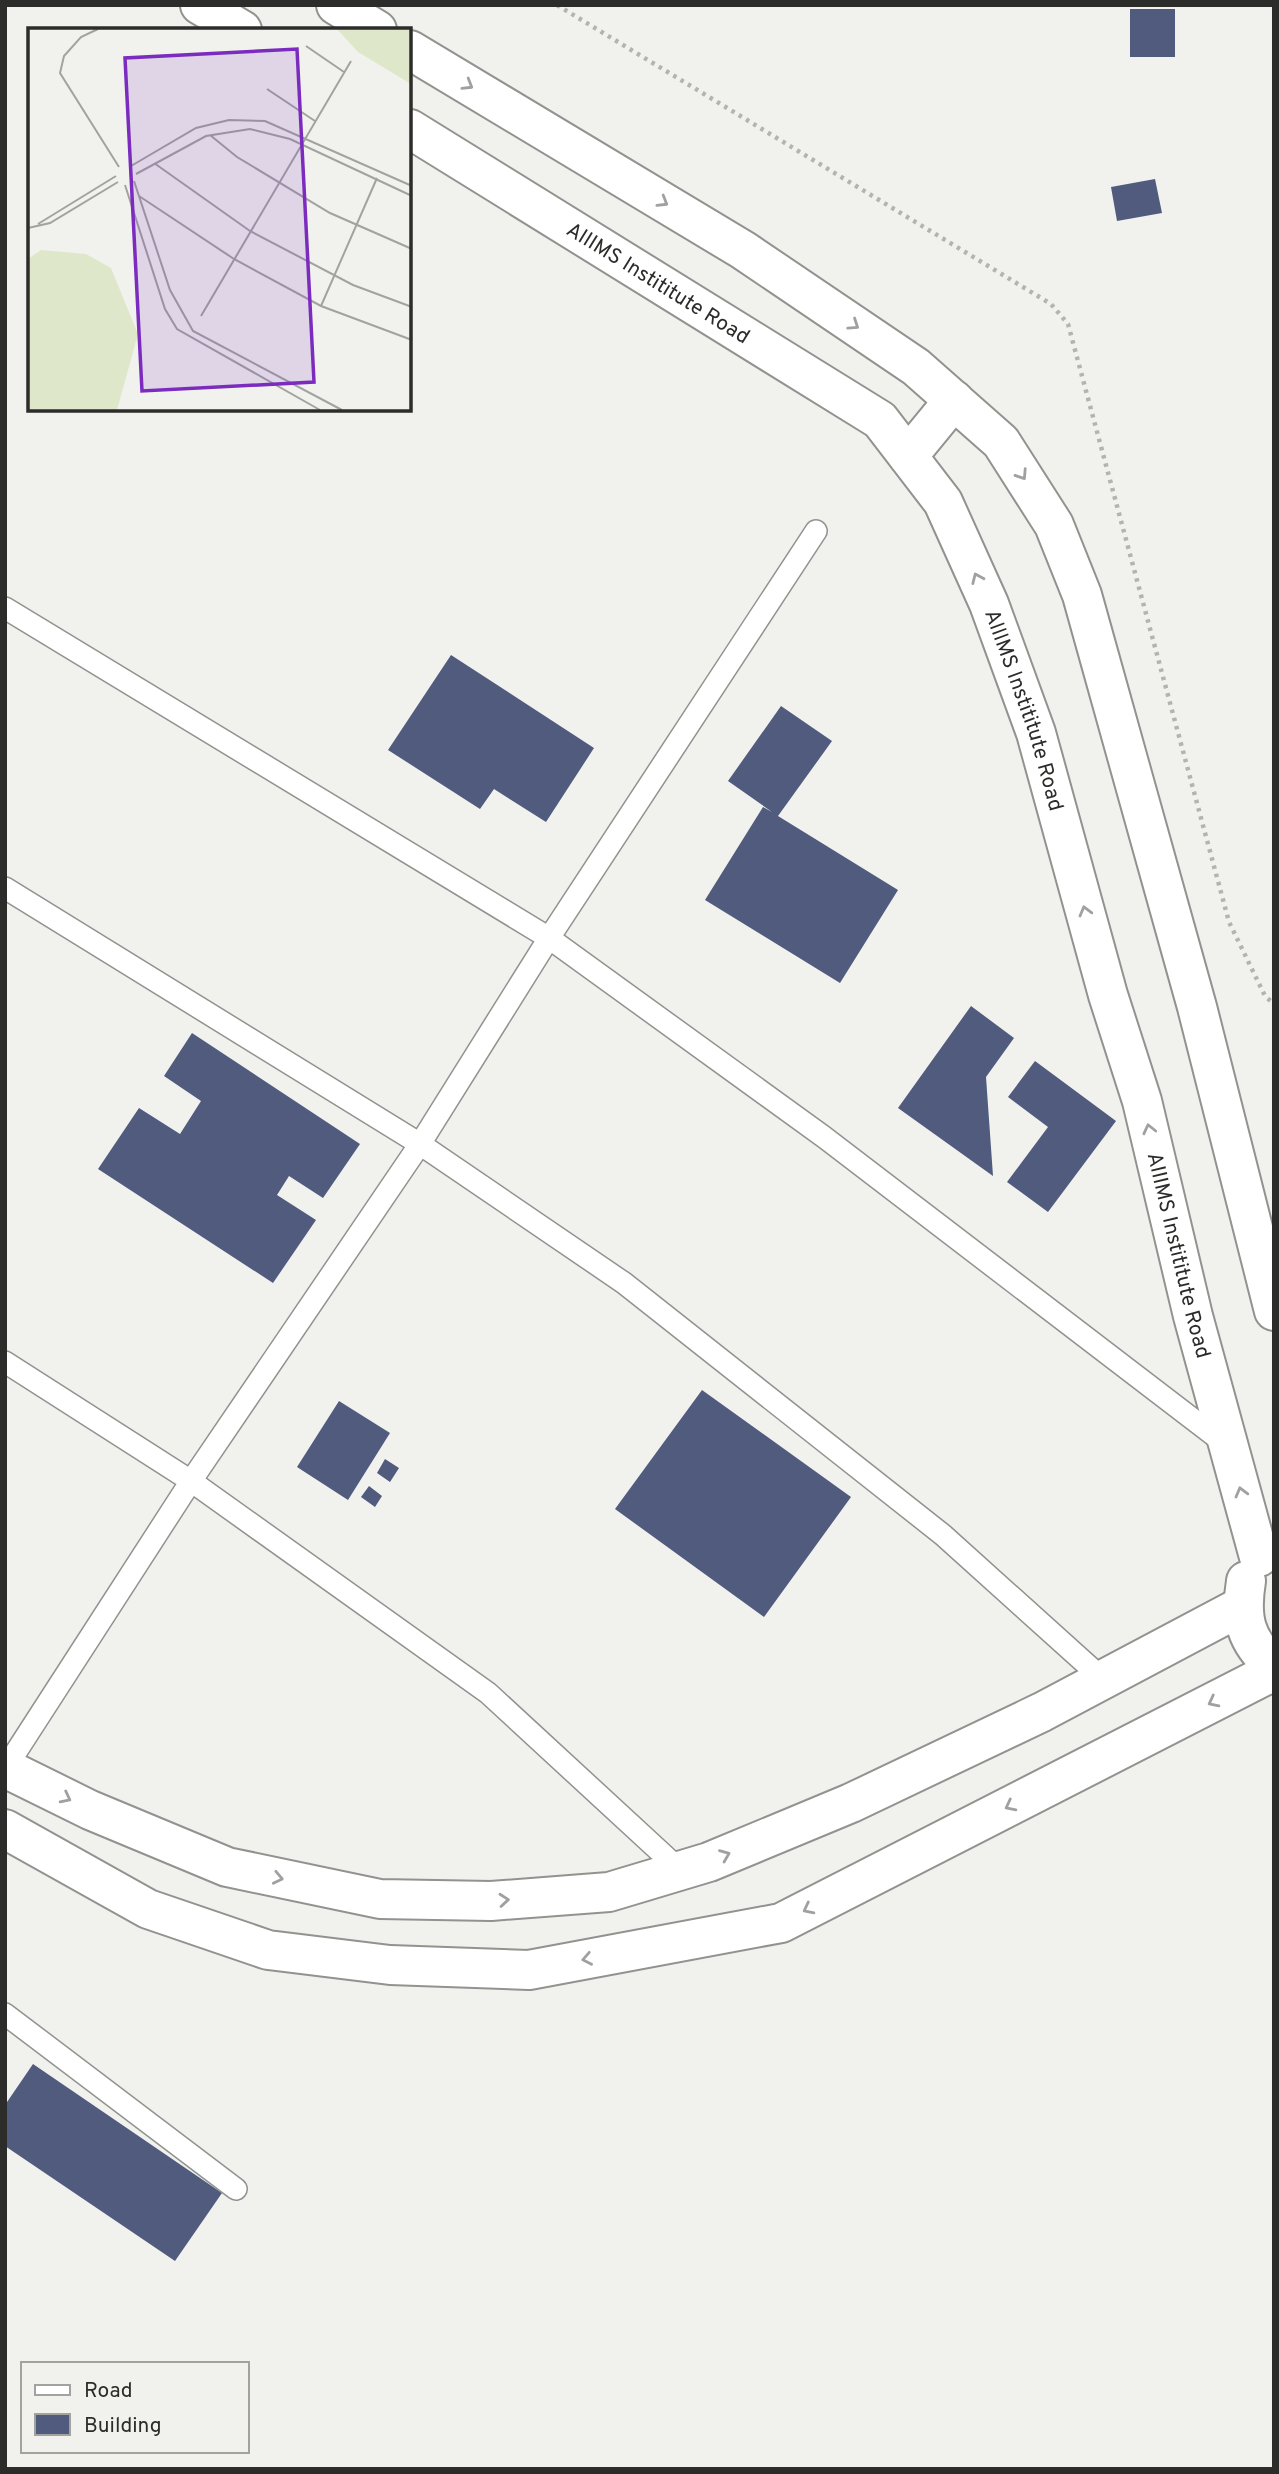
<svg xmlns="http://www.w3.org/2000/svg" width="1279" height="2474" font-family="Overpass,sans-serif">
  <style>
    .building { fill: #505b7e }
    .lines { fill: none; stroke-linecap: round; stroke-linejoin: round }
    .service-casing { stroke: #91938f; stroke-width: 24 }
    .tertiary-casing { stroke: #91938f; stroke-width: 42 }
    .path { stroke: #b3b4b1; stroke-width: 4.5; stroke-dasharray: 3.5 5; stroke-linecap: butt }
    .service { stroke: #fff; stroke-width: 21 }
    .tertiary { stroke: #fff; stroke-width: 38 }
    .oneway { stroke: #a0a0a0 }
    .labels { text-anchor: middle; stroke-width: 7; stroke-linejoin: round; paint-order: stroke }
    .street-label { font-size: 21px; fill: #2c2d2b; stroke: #f1f2ee }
    .inset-road { fill: none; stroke: #a2a3a0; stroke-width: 2 }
    .view { fill: #7b2cbf; fill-opacity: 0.15; stroke: #7b2cbf; stroke-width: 3.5 }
    .inset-edge { fill: none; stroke: #2c2d2b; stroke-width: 3.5 }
  </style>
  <rect width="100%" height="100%" fill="#f1f2ee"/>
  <!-- building -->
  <path class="building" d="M 1130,9 L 1175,9 L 1175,57 L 1130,57 Z
    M 1155,179 L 1162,213 L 1117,221 L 1111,187 Z
    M 451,655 L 594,748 L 546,822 L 494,789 L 480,809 L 388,750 Z
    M 781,706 L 832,741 L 778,816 L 898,890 L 840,983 L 705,900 L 763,807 L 772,812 L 728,781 Z
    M 971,1006 L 1014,1038 L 986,1077 L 993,1176 L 898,1108 Z
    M 192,1033 L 360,1144 L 323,1198 L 289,1176 L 277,1195 L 316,1220 L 273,1283 L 98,1169 L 139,1108 L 180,1134 L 201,1101 L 164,1076 Z
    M 1035,1061 L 1116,1121 L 1048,1212 L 1007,1182 L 1048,1127 L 1008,1097 Z
    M 702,1390 L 851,1497 L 764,1617 L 615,1509 Z
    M 339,1401 L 390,1433 L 348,1500 L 297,1467 Z
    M 385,1459 L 399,1468 L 390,1482 L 377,1473 Z
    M 369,1486 L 382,1496 L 375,1507 L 361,1497 Z
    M 33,2064 L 222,2193 L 175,2261 L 5,2146 L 5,2105 Z"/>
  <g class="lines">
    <defs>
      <path id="service" d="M 5,608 L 549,938 L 824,1137 L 1224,1443
        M 5,888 L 420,1144 L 624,1283 L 943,1535 L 1104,1680
        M 5,1362 L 191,1481 L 488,1693 L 680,1870
        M 5,1769 L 191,1481 L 420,1144 L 549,938 L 816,531
        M 5,2014 L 236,2189"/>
      <g id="tertiary">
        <path d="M 200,5 L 242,30"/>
        <path d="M 336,5 L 377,30"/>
        <path d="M 410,50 L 743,250 L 916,367 L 1001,442 L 1054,525 L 1082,595 L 1197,1007 L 1274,1311"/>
        <path id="s1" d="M 410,129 L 880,420 L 943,502 L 989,604 L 1036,733 L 1108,995 L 1142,1101 L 1193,1316 L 1259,1557"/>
        <path d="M 908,456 L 954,400"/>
        <path d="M 1246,1581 C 1240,1618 1245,1641 1274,1666"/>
        <path d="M 5,1768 L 90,1810 L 227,1867 L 380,1899 L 491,1901 L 609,1892 L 709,1862 L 851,1803 L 1042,1712 L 1242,1606"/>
        <path d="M 5,1829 L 148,1909 L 268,1950 L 390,1965 L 529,1970 L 781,1923 L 1274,1671"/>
      </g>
    </defs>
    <!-- service casing -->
    <use href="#service" class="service-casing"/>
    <!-- tertiary casing -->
    <use href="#tertiary" class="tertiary-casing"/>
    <!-- path -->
    <path class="path" d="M 557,5 L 1051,304 L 1068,324 L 1229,922 L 1265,996 L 1274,1004"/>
    <!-- service -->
    <use href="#service" class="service"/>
    <!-- tertiary -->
    <use href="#tertiary" class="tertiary"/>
  </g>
  <!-- one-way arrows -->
  <defs><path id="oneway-chevron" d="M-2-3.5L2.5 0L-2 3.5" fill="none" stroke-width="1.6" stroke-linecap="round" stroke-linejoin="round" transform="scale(1.75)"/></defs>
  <g class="oneway">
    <use href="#oneway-chevron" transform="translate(468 85) rotate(31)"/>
    <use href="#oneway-chevron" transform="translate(663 202) rotate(31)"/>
    <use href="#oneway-chevron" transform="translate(854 325) rotate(34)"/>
    <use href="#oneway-chevron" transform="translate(1022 475) rotate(57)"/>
    <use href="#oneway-chevron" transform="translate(977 578) rotate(-114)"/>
    <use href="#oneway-chevron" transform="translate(1085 911) rotate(-105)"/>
    <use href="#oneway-chevron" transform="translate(1149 1129) rotate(-103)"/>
    <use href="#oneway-chevron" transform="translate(1241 1492) rotate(-105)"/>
    <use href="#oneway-chevron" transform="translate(1213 1702) rotate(153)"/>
    <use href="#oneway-chevron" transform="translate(66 1798) rotate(27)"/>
    <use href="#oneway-chevron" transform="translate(1010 1806) rotate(153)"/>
    <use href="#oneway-chevron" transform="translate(725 1855) rotate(-22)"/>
    <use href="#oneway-chevron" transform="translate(278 1878) rotate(12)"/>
    <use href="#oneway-chevron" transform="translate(504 1900) rotate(-5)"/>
    <use href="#oneway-chevron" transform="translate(808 1909) rotate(153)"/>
    <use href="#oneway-chevron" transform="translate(587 1959) rotate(169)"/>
  </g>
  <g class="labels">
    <!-- street labels -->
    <g class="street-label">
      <text dy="7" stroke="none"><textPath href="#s1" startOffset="292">AIIIMS Instititute Road</textPath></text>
      <text dy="7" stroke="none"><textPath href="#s1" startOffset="880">AIIIMS Instititute Road</textPath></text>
      <text dy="7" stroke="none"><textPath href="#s1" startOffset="1447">AIIIMS Instititute Road</textPath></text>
    </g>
  </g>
  <!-- overview -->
  <g transform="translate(28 28)">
    <rect width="383" height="383" fill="#f1f2ee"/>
    <path d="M 309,1 L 383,1 L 383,56 L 330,24 ZM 13,222 L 58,226 L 83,240 L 110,306 L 89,382 L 0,382 L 0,231 Z" fill="#dee7ca"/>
    <path class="inset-road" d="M 70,1 L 53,9 L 36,28 L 32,45 L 91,139M 278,18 L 316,44M 239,61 L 287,93M 182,107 L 209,129 L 302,185 L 384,221M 126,135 L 222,203 L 325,257 L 384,279M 103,138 L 168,100 L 201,92 L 237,93 L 384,158M 108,146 L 178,108 L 222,101 L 262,111 L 384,168M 106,153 L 142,262 L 165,303 L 314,382M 97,157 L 137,281 L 149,301 L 292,382M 111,168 L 206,231 L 293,278 L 384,312M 10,196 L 88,148M 0,200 L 22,195 L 90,154M 293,278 L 349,150M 173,288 L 323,33"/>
    <path class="view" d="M 269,21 L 286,354 L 114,363 L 97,30 Z"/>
    <rect width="383" height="383" class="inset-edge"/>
  </g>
  <!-- border -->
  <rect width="1279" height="2474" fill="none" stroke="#2c2d2b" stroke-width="14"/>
  <!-- legend -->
  <rect x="21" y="2362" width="228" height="91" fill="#f1f2ee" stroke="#a2a3a0" stroke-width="2"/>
  <rect x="35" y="2385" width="35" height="10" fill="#ffffff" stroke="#a2a3a0" stroke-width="2"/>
  <text x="84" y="2397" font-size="21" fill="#2c2d2b">Road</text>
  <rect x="35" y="2414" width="35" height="21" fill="#505b7e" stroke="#a2a3a0" stroke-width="2"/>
  <text x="84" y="2432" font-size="21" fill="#2c2d2b">Building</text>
</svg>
